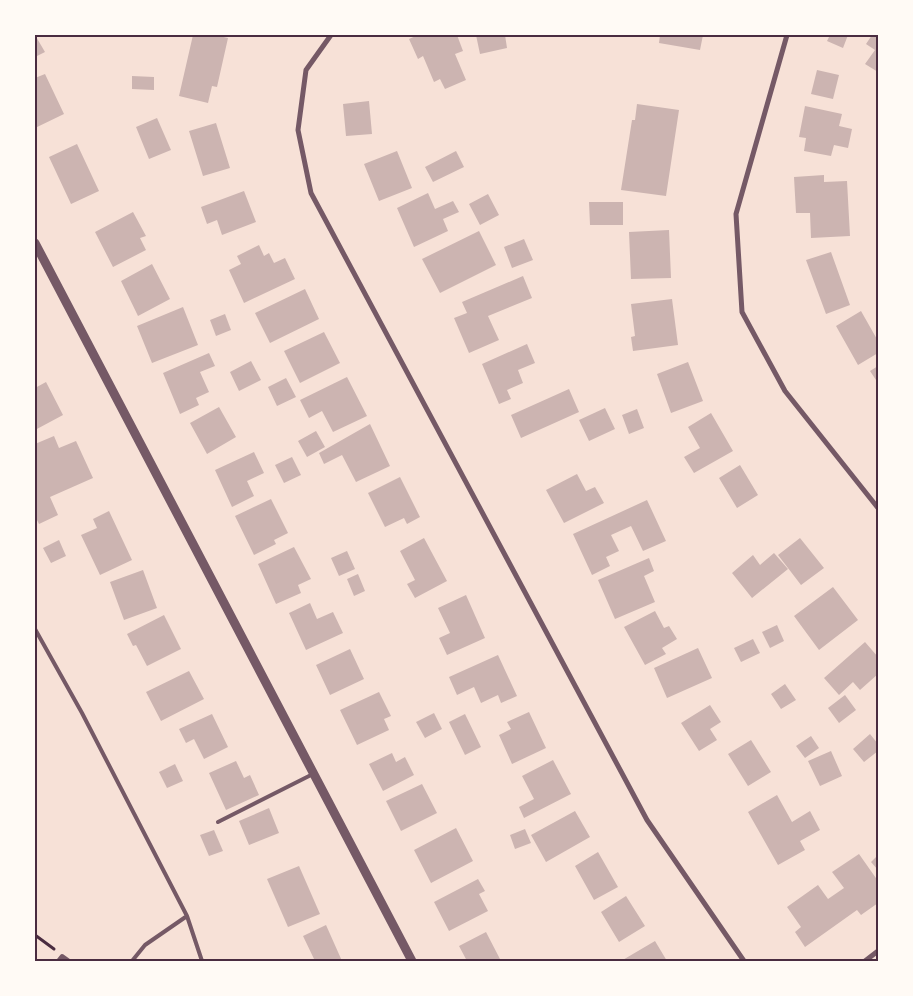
<svg xmlns="http://www.w3.org/2000/svg" width="913" height="996" font-family="Signika,sans-serif">
  <style>
    .building { fill: #ccb4b1 }
    .lines { fill: none; stroke-linecap: round; stroke-linejoin: round }
    .path { stroke: #4a2c40; stroke-width: 3 }
    .service { stroke: #755966; stroke-width: 4 }
    .minor { stroke: #755966; stroke-width: 5 }
    .tertiary { stroke: #755966; stroke-width: 9 }
    .neatline { fill: none; stroke: #4a2c40; stroke-width: 2 }
  </style>
  <rect width="100%" height="100%" fill="#f7e1d7"/>
  <!-- building -->
  <path class="building" d="M 35,35 L 45,52 L 35,57 Z
    M 193,35 L 215,35 L 228,38 L 217,87 L 212,86 L 208,103 L 179,96 Z
    M 418,35 L 457,35 L 463,51 L 455,54 L 466,80 L 445,89 L 440,79 L 434,82 L 423,56 L 418,59 L 409,39 Z
    M 476,35 L 505,35 L 507,48 L 480,54 Z
    M 660,35 L 703,35 L 700,50 L 659,43 Z
    M 830,35 L 848,35 L 843,48 L 827,41 Z
    M 872,35 L 878,35 L 878,72 L 865,64 L 875,50 L 866,44 Z
    M 817,70 L 839,75 L 833,99 L 811,94 Z
    M 45,74 L 64,114 L 35,128 L 35,78 Z
    M 132,76 L 154,77 L 154,90 L 132,89 Z
    M 369,101 L 372,134 L 346,136 L 343,104 Z
    M 637,104 L 679,110 L 666,196 L 621,190 L 632,120 L 635,120 Z
    M 805,106 L 842,114 L 839,126 L 852,129 L 848,148 L 834,145 L 831,156 L 804,151 L 806,138 L 799,137 Z
    M 157,118 L 171,150 L 149,159 L 136,127 Z
    M 216,123 L 230,168 L 203,176 L 189,131 Z
    M 77,144 L 99,191 L 71,204 L 49,157 Z
    M 397,151 L 412,188 L 379,201 L 364,164 Z
    M 456,151 L 464,167 L 433,182 L 425,167 Z
    M 824,175 L 824,182 L 847,181 L 850,236 L 811,238 L 810,213 L 796,213 L 794,177 Z
    M 244,191 L 256,222 L 222,235 L 217,220 L 207,224 L 201,207 Z
    M 428,193 L 435,209 L 453,201 L 459,212 L 443,219 L 448,231 L 414,247 L 397,208 Z
    M 488,194 L 499,215 L 480,225 L 469,204 Z
    M 589,202 L 623,202 L 623,225 L 590,225 Z
    M 133,212 L 146,236 L 140,238 L 146,250 L 113,267 L 95,232 Z
    M 669,230 L 671,278 L 631,279 L 629,232 Z
    M 479,231 L 496,265 L 440,293 L 422,259 Z
    M 524,239 L 533,260 L 512,268 L 504,247 Z
    M 259,245 L 264,256 L 269,253 L 274,263 L 285,258 L 295,279 L 244,303 L 229,270 L 241,264 L 237,256 Z
    M 831,252 L 850,305 L 826,314 L 806,260 Z
    M 152,264 L 170,299 L 138,316 L 121,281 Z
    M 523,276 L 532,298 L 488,316 L 499,340 L 469,353 L 454,318 L 467,313 L 462,302 Z
    M 305,289 L 319,319 L 270,343 L 255,313 Z
    M 672,299 L 678,345 L 633,351 L 631,337 L 635,336 L 631,304 Z
    M 183,307 L 198,345 L 152,363 L 137,326 Z
    M 861,311 L 878,341 L 878,353 L 858,365 L 836,326 Z
    M 225,314 L 231,330 L 216,336 L 210,320 Z
    M 324,332 L 340,363 L 300,383 L 284,351 Z
    M 527,344 L 535,363 L 518,370 L 523,383 L 507,390 L 511,399 L 499,404 L 482,364 Z
    M 209,353 L 215,366 L 200,372 L 209,392 L 196,398 L 199,405 L 180,414 L 163,373 Z
    M 251,361 L 261,380 L 239,391 L 230,372 Z
    M 688,362 L 703,401 L 671,413 L 657,374 Z
    M 878,366 L 878,383 L 870,371 Z
    M 347,377 L 367,416 L 333,432 L 322,411 L 309,418 L 300,400 Z
    M 286,378 L 296,397 L 277,406 L 268,387 Z
    M 46,382 L 63,415 L 35,430 L 35,388 Z
    M 569,389 L 579,412 L 521,438 L 511,415 Z
    M 219,407 L 236,437 L 207,454 L 190,423 Z
    M 605,408 L 615,429 L 589,441 L 579,420 Z
    M 637,409 L 644,428 L 629,434 L 622,415 Z
    M 711,413 L 733,451 L 694,473 L 684,457 L 700,448 L 688,427 Z
    M 370,424 L 390,466 L 356,482 L 342,455 L 324,464 L 319,453 Z
    M 316,431 L 325,447 L 307,457 L 298,441 Z
    M 54,436 L 59,448 L 76,441 L 93,478 L 50,497 L 58,515 L 39,524 L 35,516 L 35,444 Z
    M 254,452 L 264,473 L 247,481 L 254,496 L 232,507 L 215,470 Z
    M 292,457 L 301,475 L 284,483 L 275,465 Z
    M 740,465 L 758,495 L 737,508 L 719,478 Z
    M 577,474 L 586,491 L 595,487 L 604,503 L 564,523 L 546,490 Z
    M 400,477 L 420,517 L 407,524 L 404,518 L 385,527 L 368,493 Z
    M 271,499 L 288,533 L 274,540 L 276,544 L 254,555 L 235,516 Z
    M 647,500 L 666,541 L 643,551 L 631,526 L 611,535 L 619,551 L 606,557 L 610,566 L 592,575 L 573,534 Z
    M 109,511 L 132,560 L 100,575 L 81,535 L 97,528 L 93,519 Z
    M 424,538 L 447,581 L 415,598 L 407,584 L 415,580 L 400,551 Z
    M 800,538 L 824,568 L 801,585 L 778,555 Z
    M 59,540 L 66,556 L 51,563 L 43,548 Z
    M 294,547 L 311,579 L 298,585 L 301,593 L 276,604 L 258,564 Z
    M 347,551 L 355,569 L 339,576 L 331,558 Z
    M 774,553 L 788,569 L 752,598 L 732,573 L 753,555 L 760,565 Z
    M 649,558 L 654,571 L 644,576 L 655,602 L 615,619 L 598,580 Z
    M 143,570 L 157,608 L 124,620 L 110,582 Z
    M 358,574 L 365,591 L 354,596 L 347,579 Z
    M 833,587 L 858,620 L 819,650 L 794,616 Z
    M 466,595 L 485,638 L 447,655 L 439,638 L 450,633 L 438,608 Z
    M 310,603 L 317,619 L 333,612 L 343,633 L 306,650 L 289,613 Z
    M 655,611 L 664,628 L 669,626 L 677,639 L 662,648 L 666,654 L 645,665 L 624,627 Z
    M 164,615 L 181,649 L 147,666 L 136,645 L 133,646 L 127,634 Z
    M 777,625 L 784,641 L 770,648 L 762,632 Z
    M 753,639 L 760,653 L 741,662 L 734,648 Z
    M 865,642 L 878,657 L 878,674 L 860,690 L 853,682 L 839,695 L 824,678 Z
    M 698,648 L 712,678 L 667,698 L 654,668 Z
    M 350,649 L 364,679 L 330,695 L 316,665 Z
    M 498,655 L 517,696 L 501,703 L 498,695 L 481,703 L 474,687 L 457,695 L 449,677 Z
    M 189,671 L 204,699 L 161,721 L 146,692 Z
    M 785,684 L 796,700 L 781,709 L 771,694 Z
    M 379,692 L 391,716 L 384,719 L 389,730 L 357,745 L 340,710 Z
    M 845,695 L 856,710 L 839,723 L 828,708 Z
    M 710,705 L 721,722 L 710,729 L 717,740 L 699,751 L 681,723 Z
    M 529,712 L 546,748 L 512,764 L 499,735 L 511,729 L 507,722 Z
    M 434,713 L 442,729 L 425,738 L 416,722 Z
    M 212,714 L 228,747 L 204,759 L 194,739 L 186,743 L 179,729 Z
    M 465,714 L 481,747 L 465,755 L 449,722 Z
    M 870,734 L 878,744 L 878,751 L 864,762 L 853,749 Z
    M 811,736 L 819,748 L 805,758 L 796,746 Z
    M 751,740 L 771,772 L 748,786 L 728,754 Z
    M 831,751 L 842,776 L 820,786 L 808,761 Z
    M 392,753 L 396,762 L 405,757 L 414,775 L 383,791 L 369,764 Z
    M 553,760 L 571,794 L 524,818 L 519,807 L 534,799 L 522,776 Z
    M 236,761 L 244,778 L 250,775 L 259,795 L 226,810 L 209,773 Z
    M 175,764 L 183,781 L 167,788 L 159,772 Z
    M 422,784 L 437,813 L 401,831 L 386,801 Z
    M 777,795 L 792,822 L 810,811 L 820,830 L 800,841 L 805,850 L 778,865 L 748,812 Z
    M 269,808 L 279,833 L 249,845 L 239,821 Z
    M 575,811 L 590,837 L 546,862 L 531,835 Z
    M 456,828 L 473,861 L 431,883 L 414,850 Z
    M 525,829 L 531,843 L 515,849 L 510,835 Z
    M 214,830 L 223,851 L 209,856 L 200,835 Z
    M 598,852 L 618,887 L 594,900 L 575,866 Z
    M 859,854 L 878,881 L 878,903 L 861,915 L 857,910 L 805,947 L 795,932 L 801,927 L 787,907 L 818,885 L 828,899 L 844,888 L 832,872 Z
    M 878,855 L 878,870 L 871,862 Z
    M 299,866 L 320,914 L 288,927 L 267,879 Z
    M 478,879 L 485,891 L 479,894 L 488,911 L 449,931 L 434,902 Z
    M 626,896 L 645,926 L 619,942 L 601,912 Z
    M 326,925 L 342,961 L 315,961 L 303,936 Z
    M 486,932 L 501,961 L 467,961 L 459,946 Z
    M 655,941 L 667,961 L 621,961 Z"/>
  <g class="lines">
    <!-- path -->
    <path class="path" d="M 35,935 L 54,949"/>
    <!-- service -->
    <path class="service" d="M 35,629 L 82,713 L 187,916 L 202,961
      M 218,822 L 313,774
      M 58,961 L 62,956 L 69,961
      M 132,961 L 145,945 L 187,916"/>
    <!-- minor -->
    <path class="minor" d="M 331,35 L 306,70 L 298,130 L 311,193 L 647,820 L 744,961
      M 787,35 L 736,214 L 742,312 L 785,391 L 878,508
      M 865,961 L 878,951"/>
    <!-- tertiary -->
    <path class="tertiary" d="M 35,243 L 412,961"/>
  </g>
  <!-- border -->
  <rect width="913" height="996" fill="none" stroke="#fffaf5" stroke-width="72"/>
  <rect x="36" y="36" width="841" height="924" class="neatline"/>
</svg>
